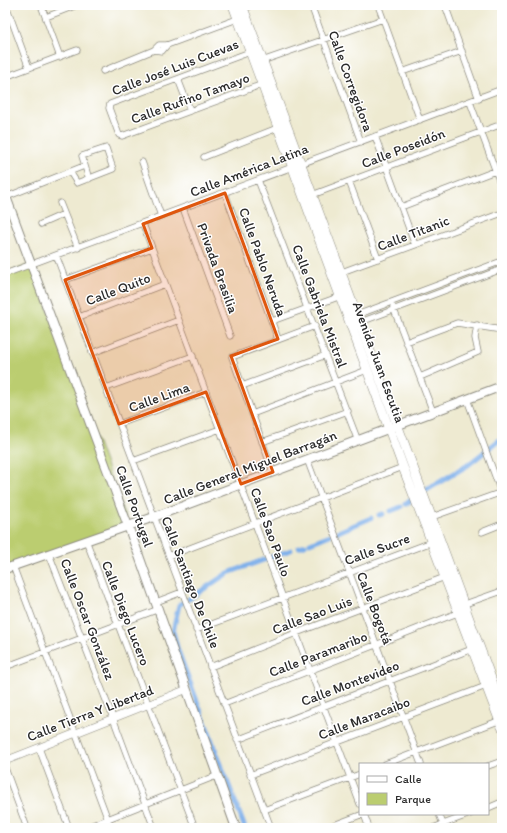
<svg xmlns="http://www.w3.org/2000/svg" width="507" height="833" font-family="Itim,sans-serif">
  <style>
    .green { fill: #bbcd70; stroke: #737c4e }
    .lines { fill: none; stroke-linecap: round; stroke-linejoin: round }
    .canal { stroke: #7fb0ea; stroke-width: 5 }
    .minor-casing { stroke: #8c8a7e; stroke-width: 7 }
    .tertiary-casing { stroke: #8c8a7e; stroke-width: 8 }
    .secondary-casing { stroke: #8c8a7e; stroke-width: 10 }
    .primary-casing { stroke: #8c8a7e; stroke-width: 10 }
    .minor { stroke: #fff; stroke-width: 5.5 }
    .tertiary { stroke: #fff; stroke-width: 7 }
    .secondary { stroke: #fff; stroke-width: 8 }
    .primary { stroke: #fff; stroke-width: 9 }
    .marked { fill: #df570e; fill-opacity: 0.2; stroke: #df570e; stroke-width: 3; stroke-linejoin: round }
    .labels { text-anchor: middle; stroke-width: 3; stroke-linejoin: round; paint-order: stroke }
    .street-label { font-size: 14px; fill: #2b2b2b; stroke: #fff }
  </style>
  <rect width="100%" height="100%" fill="#fff"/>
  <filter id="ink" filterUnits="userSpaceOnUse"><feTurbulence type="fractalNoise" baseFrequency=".025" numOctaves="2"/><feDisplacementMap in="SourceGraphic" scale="8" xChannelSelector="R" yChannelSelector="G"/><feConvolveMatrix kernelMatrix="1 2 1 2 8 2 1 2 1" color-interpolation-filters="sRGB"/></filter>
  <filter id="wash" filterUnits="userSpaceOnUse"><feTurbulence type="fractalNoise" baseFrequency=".012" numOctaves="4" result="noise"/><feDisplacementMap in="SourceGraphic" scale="16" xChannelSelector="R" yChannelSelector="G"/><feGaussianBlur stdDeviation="0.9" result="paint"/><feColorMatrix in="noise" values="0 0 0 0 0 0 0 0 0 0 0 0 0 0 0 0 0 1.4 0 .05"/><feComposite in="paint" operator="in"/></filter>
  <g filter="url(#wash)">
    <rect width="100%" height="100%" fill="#eeead1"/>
    <!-- green -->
    <path class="green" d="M 31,264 L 129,526 L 5,569 L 5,274 Z"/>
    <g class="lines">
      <!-- canal -->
      <path class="canal" d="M 425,491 L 468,465 L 502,438
        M 406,504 L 411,500
        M 391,511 L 401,507
        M 379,515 L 383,514
        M 338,532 L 371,518
        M 310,543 L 330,535
        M 299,547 L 305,545
        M 189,599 L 228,573 L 291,550
        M 182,603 L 179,605 L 173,631 L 178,651 L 245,828"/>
    </g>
  </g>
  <g filter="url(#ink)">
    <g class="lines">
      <defs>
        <path id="minor" d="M 6,5 L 29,68
          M 41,5 L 60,57
          M 311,5 L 361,142
          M 378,5 L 420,120
          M 445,5 L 479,99
          M 242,9 L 253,5
          M 46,17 L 77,5
          M 154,50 L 162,51 L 167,45
          M 250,52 L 110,104 L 109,108 L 119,135 L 122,136 L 263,84
          M 262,61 L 383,19
          M 103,71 L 154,50 L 159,45 L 167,45 L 240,18
          M 402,72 L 462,51
          M 5,77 L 77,50
          M 178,79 L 190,110
          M 470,102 L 502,188
          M 375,136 L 415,245
          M 204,157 L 280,127
          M 142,162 L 161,216
          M 70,172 L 77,183 L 113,169 L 106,148 L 82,156 L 89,179
          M 258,180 L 358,441
          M 349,181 L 378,259
          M 225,193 L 278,339
          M 312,195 L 502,124
          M 6,197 L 84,166
          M 60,203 L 78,248
          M 401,207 L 495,171
          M 183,208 L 230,336
          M 41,224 L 64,214
          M 143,224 L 360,804
          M 56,255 L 271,828
          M 339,273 L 502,213
          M 5,274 L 502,89
          M 65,280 L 152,248
          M 393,307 L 433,412
          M 354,316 L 502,261
          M 79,317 L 165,284
          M 272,321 L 341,296
          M 358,323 L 502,269
          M 406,342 L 457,323 L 502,330
          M 92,353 L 179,320
          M 420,377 L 478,352 L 475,338 L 477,325
          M 242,386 L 326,355
          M 106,388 L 193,356
          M 467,399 L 502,495
          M 252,414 L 367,370
          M 119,424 L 206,392
          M 262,442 L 348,411
          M 307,459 L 421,764
          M 133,461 L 220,429
          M 273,472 L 232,357 L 315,326
          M 429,518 L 502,492
          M 482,532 L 502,524
          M 86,540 L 195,828
          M 49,554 L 113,718 L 154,828
          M 169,556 L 403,467
          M 13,566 L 111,828
          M 156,602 L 182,592
          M 462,605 L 502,591
          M 196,630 L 432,542
          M 5,667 L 159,609
          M 210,667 L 296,633 L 445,577
          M 224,704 L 460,612
          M 237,740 L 472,649
          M 39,748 L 69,828
          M 385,764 L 501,720
          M 488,766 L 502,761
          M 5,768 L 27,828
          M 250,775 L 486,686
          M 488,808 L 502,802
          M 264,810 L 360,774
          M 364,814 L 369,828
          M 439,814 L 443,824
          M 85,828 L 216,776
          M 326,828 L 363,814
          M 433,828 L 470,814
          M 499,828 L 502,827"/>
        <path id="tertiary" d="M 5,761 L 185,690"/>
        <path id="secondary" d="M 5,194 L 138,553 L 236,828
          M 5,569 L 154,517 L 502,386"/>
        <path id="primary" d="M 233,5 L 403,467 L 502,727
          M 242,5 L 502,708"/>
      </defs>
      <!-- minor casing -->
      <use href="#minor" class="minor-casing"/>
      <!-- tertiary casing -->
      <use href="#tertiary" class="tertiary-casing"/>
      <!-- secondary casing -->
      <use href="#secondary" class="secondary-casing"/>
      <!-- primary casing -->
      <use href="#primary" class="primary-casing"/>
      <!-- minor -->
      <use href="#minor" class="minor"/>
      <!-- tertiary -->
      <use href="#tertiary" class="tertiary"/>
      <!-- secondary -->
      <use href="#secondary" class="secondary"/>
      <!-- primary -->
      <use href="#primary" class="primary"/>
    </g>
  </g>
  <!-- marked area -->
  <path class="marked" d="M 225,193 L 278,339 L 231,356 L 273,472 L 241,484 L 206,392 L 119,424 L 65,280 L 152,248 L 143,224 Z"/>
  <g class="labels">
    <!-- street labels -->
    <g class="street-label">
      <text transform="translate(175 67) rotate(-21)" y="5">Calle José Luis Cuevas</text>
      <text transform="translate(351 81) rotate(70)" y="5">Calle Corregidora</text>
      <text transform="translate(190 98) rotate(-20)" y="5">Calle Rufino Tamayo</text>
      <text transform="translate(403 148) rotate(-21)" y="5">Calle Poseidón</text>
      <text transform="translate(249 170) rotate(-21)" y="5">Calle América Latina</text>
      <text transform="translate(413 233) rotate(-21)" y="5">Calle Titanic</text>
      <text transform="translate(263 262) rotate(70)" y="5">Calle Pablo Neruda</text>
      <text transform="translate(218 268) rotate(70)" y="5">Privada Brasilia</text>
      <text transform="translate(118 289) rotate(-21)" y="5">Calle Quito</text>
      <text transform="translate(320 306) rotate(69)" y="5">Calle Gabriela Mistral</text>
      <text transform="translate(379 362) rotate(70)" y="5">Avenida Juan Escutia</text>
      <text transform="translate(159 397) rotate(-20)" y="5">Calle Lima</text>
      <text transform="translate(250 467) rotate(-21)" y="5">Calle General Miguel Barragán</text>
      <text transform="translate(135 506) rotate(70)" y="5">Calle Portugal</text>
      <text transform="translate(271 532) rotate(70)" y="5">Calle Sao Paulo</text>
      <text transform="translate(377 549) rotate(-20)" y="5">Calle Sucre</text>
      <text transform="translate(191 582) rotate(69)" y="5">Calle Santiago De Chile</text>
      <text transform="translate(375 608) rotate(69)" y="5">Calle Bogotá</text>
      <text transform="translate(126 613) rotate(69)" y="5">Calle Diego Lucero</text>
      <text transform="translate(312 615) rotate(-21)" y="5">Calle Sao Luis</text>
      <text transform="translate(88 619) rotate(69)" y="5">Calle Oscar González</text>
      <text transform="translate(318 654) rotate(-21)" y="5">Calle Paramaribo</text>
      <text transform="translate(350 683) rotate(-21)" y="5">Calle Montevideo</text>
      <text transform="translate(90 713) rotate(-21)" y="5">Calle Tierra Y Libertad</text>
      <text transform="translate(364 718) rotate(-21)" y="5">Calle Maracaibo</text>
    </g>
  </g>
  <!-- margin -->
  <rect width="507" height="833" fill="none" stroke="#fff" stroke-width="20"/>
  <!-- legend -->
  <rect x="359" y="763" width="130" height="52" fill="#ffffff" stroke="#aaaaaa"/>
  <rect x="367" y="776" width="20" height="6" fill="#ffffff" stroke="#aaaaaa"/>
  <text x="395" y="783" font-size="12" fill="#2b2b2b">Calle</text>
  <rect x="367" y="793" width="20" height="12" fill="#bbcd70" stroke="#aaaaaa"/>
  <text x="395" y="803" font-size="12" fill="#2b2b2b">Parque</text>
</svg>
